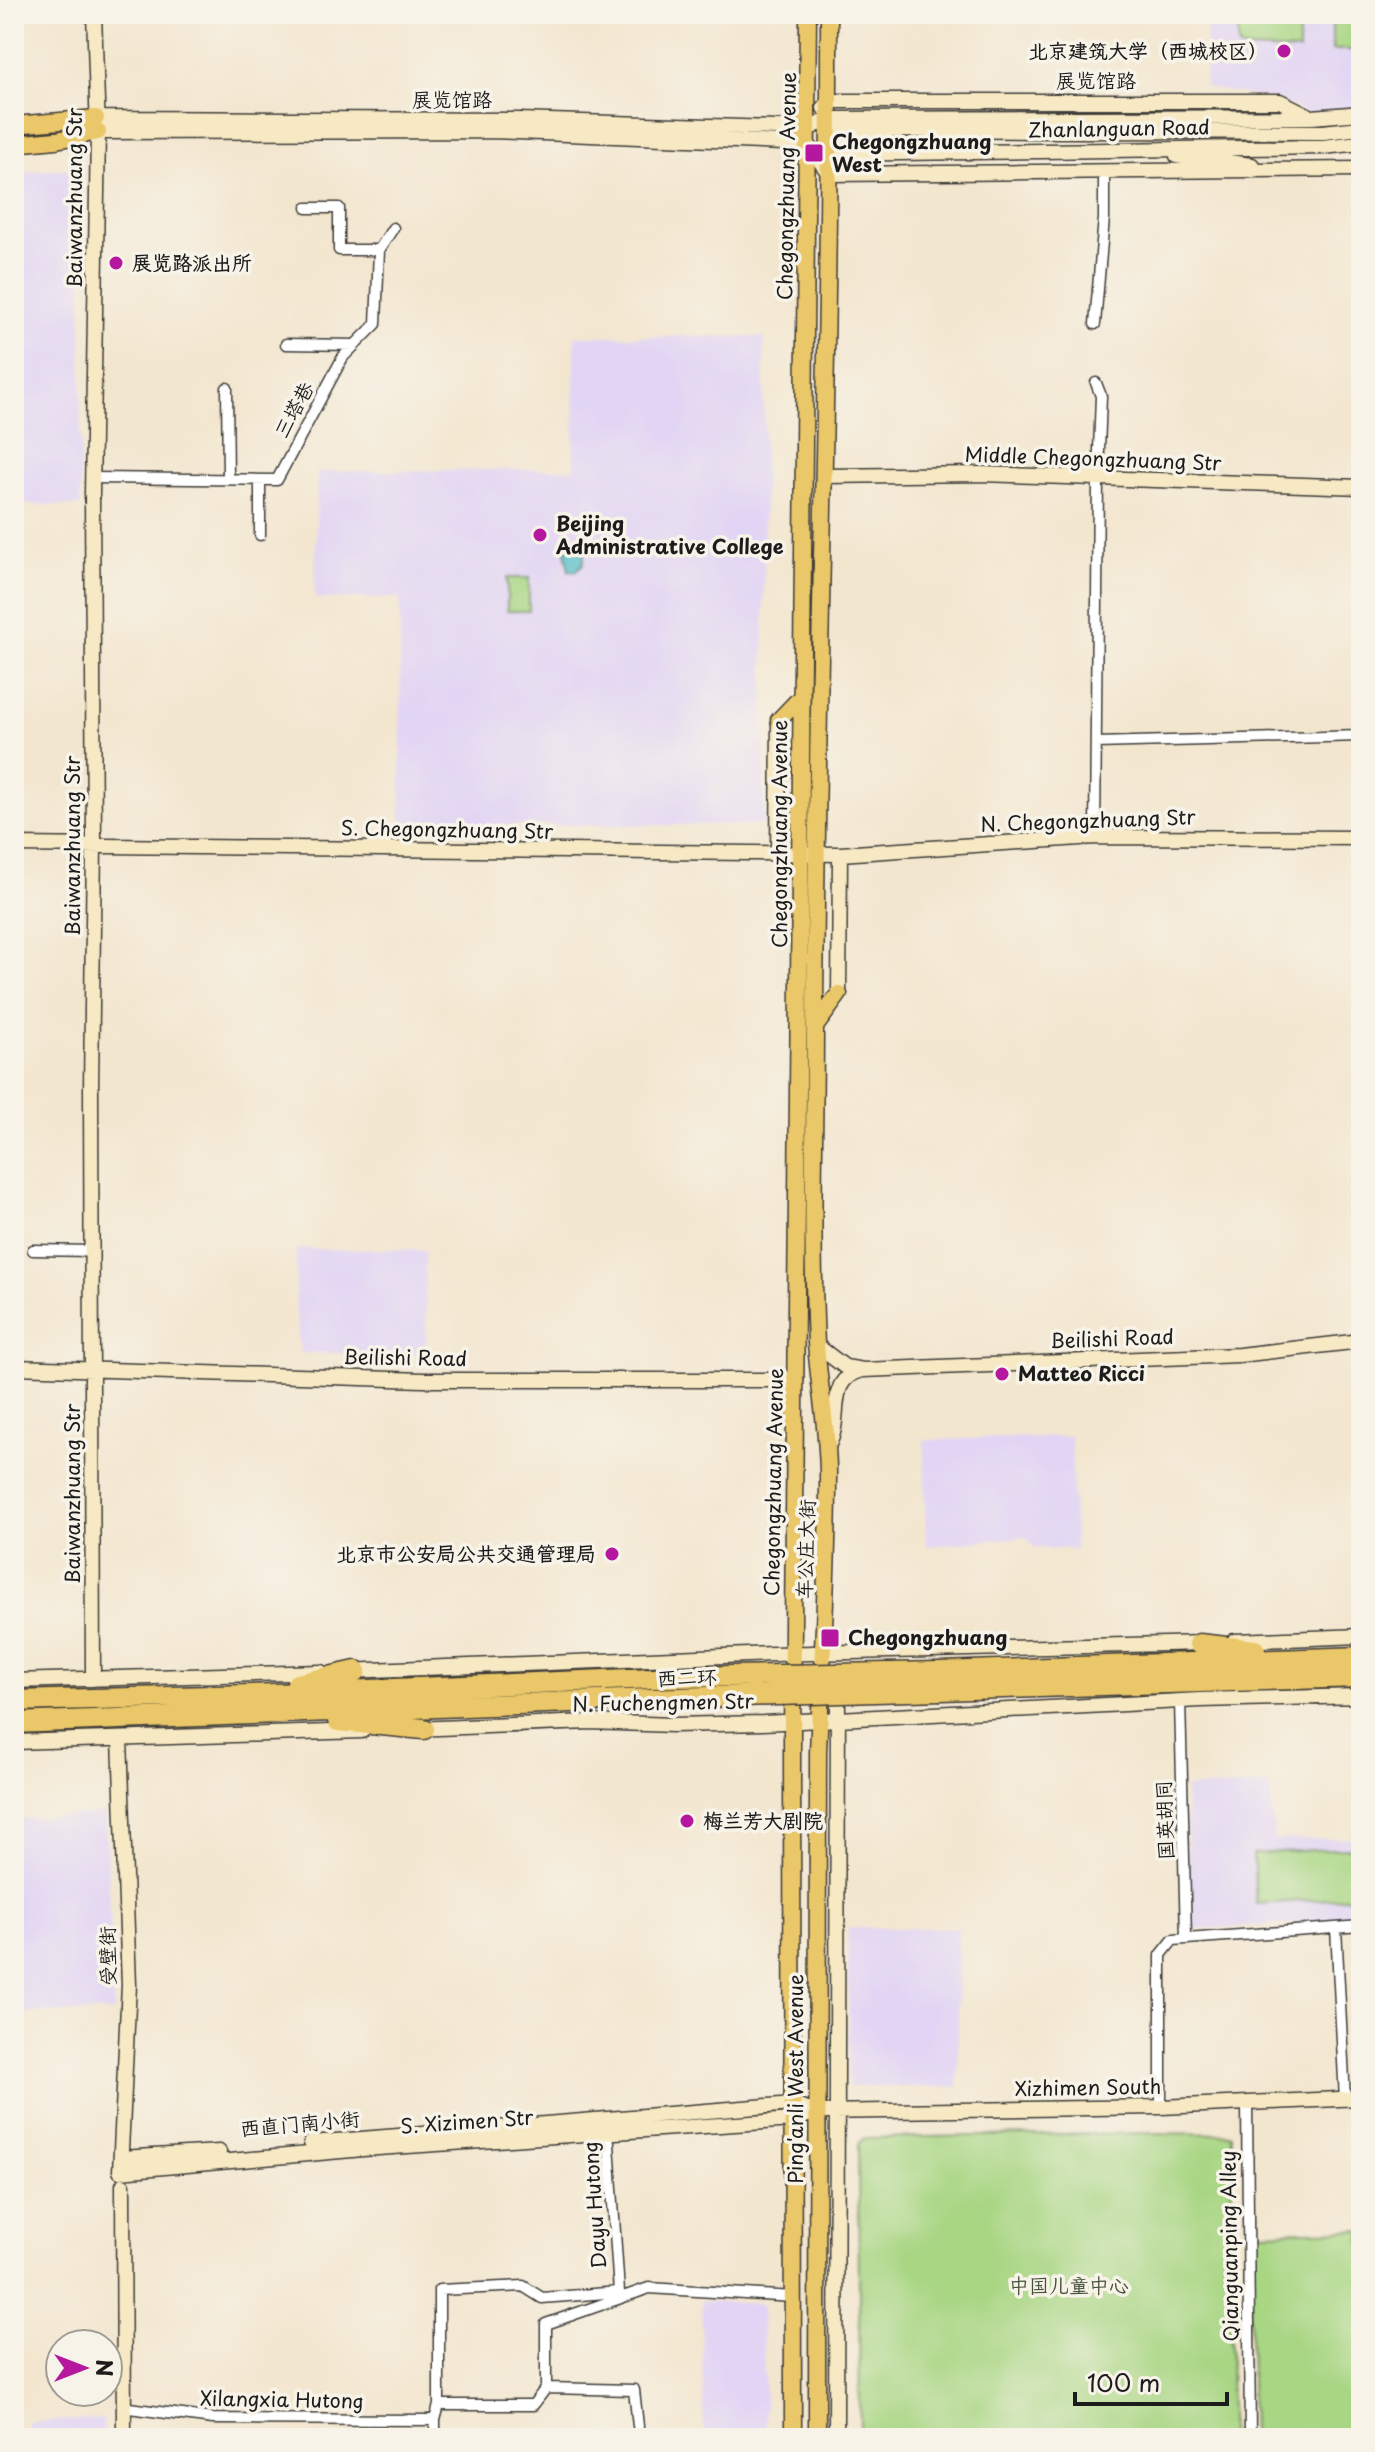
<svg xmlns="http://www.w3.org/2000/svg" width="1375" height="2452" font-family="'Playpen Sans','LXGW WenKai TC',sans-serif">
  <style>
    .built { fill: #e1d4f4 }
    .green { fill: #a8d683; stroke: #627950; stroke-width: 2 }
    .water { fill: #4ebbc8; stroke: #356c72; stroke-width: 2 }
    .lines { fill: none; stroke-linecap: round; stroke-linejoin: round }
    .street-casing { stroke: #3c3a37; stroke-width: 13 }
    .secondary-casing { stroke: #3c3a37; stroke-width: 17 }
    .primary-casing { stroke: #3c3a37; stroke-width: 19 }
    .highway-casing { stroke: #3c3a37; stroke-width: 23 }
    .street { stroke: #fff; stroke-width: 10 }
    .secondary { stroke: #f7e9c3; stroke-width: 14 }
    .primary { stroke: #eac769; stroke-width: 16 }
    .highway { stroke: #eac769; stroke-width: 20 }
    .highway-bridge-casing { stroke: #3c3a37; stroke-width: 23; stroke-linecap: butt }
    .highway-bridge { stroke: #eac769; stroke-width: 20 }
    .poi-dot { fill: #b5179e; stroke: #f7f3e8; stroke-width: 3 }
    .labels { text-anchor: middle; stroke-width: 7; stroke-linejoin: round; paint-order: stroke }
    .poi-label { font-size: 20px; font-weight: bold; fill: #1c1c1c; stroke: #f7f3e8; text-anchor: start }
    .street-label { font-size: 20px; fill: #1c1c1c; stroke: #f7f3e8 }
    .park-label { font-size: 20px; fill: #46543b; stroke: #f7f3e8 }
  </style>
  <rect width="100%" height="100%" fill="#f7f3e8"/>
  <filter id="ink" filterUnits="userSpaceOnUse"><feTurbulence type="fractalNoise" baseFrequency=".0125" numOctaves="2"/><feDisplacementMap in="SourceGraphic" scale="16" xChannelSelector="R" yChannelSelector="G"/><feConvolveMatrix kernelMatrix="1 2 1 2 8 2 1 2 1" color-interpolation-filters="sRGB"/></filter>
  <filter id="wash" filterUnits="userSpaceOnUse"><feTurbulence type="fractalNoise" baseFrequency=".006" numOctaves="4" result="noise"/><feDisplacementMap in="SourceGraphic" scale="32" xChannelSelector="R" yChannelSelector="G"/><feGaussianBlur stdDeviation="1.8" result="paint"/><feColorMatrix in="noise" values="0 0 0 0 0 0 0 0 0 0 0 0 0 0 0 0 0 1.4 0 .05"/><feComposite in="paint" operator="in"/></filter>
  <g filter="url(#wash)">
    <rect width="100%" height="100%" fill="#f3e6cf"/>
    <!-- built -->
    <path class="built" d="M 1207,14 L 1361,14 L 1361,111 L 1312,117 L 1280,101 L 1205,87 Z
      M 83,167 L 80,506 L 14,504 L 14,173 Z
      M 575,336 L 764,337 L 764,825 L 401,825 L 400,598 L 315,599 L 317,472 L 574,469 Z
      M 296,1249 L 425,1250 L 426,1353 L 300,1353 L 296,1308 Z
      M 1071,1436 L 1075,1549 L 1035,1548 L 1026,1537 L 926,1546 L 924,1440 Z
      M 1270,1785 L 1274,1840 L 1361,1838 L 1361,1921 L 1191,1929 L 1185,1788 Z
      M 105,1814 L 114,2012 L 14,2013 L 14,1819 Z
      M 848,1928 L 958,1928 L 958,2087 L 849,2087 Z
      M 701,2301 L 762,2304 L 766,2438 L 704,2438 Z
      M 103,2419 L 104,2438 L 16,2438 L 16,2434 L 28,2433 L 28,2422 Z"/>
    <!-- green -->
    <path class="green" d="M 1238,14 L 1299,14 L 1299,51 L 1242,49 L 1238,46 Z
      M 1332,14 L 1361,14 L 1361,50 L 1332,50 Z
      M 507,578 L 529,578 L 529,611 L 507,611 Z
      M 1361,1847 L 1361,1897 L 1256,1904 L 1253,1854 Z
      M 1150,2133 L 1232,2134 L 1230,2438 L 860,2438 L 858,2144 L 864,2138 Z
      M 1361,2230 L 1361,2438 L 1252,2438 L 1248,2232 Z"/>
    <!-- water -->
    <path class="water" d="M 573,540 L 584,548 L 584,563 L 575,572 L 569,571 L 565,552 Z"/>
  </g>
  <g filter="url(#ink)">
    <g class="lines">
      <defs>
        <path id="street" d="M 307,208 L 339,208 L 339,250 L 379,250
          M 1095,324 L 1104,218 L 1104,173
          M 286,344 L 355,345
          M 227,388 L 228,479
          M 92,478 L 277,480 L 343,357 L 376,324 L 379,250 L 393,228
          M 260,480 L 260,535
          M 1096,743 L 1361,736
          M 1095,837 L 1098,478 L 1101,396 L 1096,383
          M 33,1250 L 92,1251
          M 1180,1701 L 1186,1937
          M 1336,1928 L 1345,2099
          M 1247,2103 L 1250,2438
          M 1161,2107 L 1161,1955 L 1173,1940 L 1361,1926
          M 546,2388 L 546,2324 L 649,2288 L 794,2297
          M 439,2405 L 533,2405 L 546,2388 L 634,2390 L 638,2426
          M 129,2408 L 213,2419 L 435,2420
          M 435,2438 L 435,2420 L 439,2405 L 439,2290 L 523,2286 L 542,2298 L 619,2292 L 608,2129"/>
        <path id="secondary" d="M 824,108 L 829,101 L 1280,101 L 1308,115
          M 96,118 L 518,120 L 808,129 L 829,119 L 1312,117 L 1361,113
          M 830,130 L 1323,132 L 1361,128
          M 98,132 L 492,131 L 808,144 L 829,174 L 1361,169
          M 829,154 L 1323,147 L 1361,143
          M 1177,156 L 1252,165
          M 824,476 L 981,474 L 1361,487
          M 14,845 L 840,854 L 1095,837 L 1361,838
          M 778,854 L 779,720
          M 839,994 L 840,854
          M 816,1345 L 845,1367 L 863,1370 L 1239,1355 L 1361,1341
          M 14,1367 L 423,1380 L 796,1380
          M 828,1446 C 844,1417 824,1380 862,1370
          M 1234,1641 L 1361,1636
          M 346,1671 L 774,1654 L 1205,1643
          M 93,1679 L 91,1088 L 94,845 L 92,495 L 98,132 L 94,14
          M 14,1681 L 321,1672
          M 414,1729 L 590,1722 L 673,1725 L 763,1723 L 1200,1700 L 1361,1696
          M 120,1739 L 129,1985 L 120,2171 L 363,2149 L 794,2120 L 816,2112 L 1161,2107 L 1361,2098
          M 14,1742 L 362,1731
          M 311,2143 L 793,2104 L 816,2112
          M 121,2158 L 219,2152
          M 123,2185 L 124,2438
          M 836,2438 L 838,1686"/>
        <path id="primary" d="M 14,125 L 96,118
          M 14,144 L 56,140 L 98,132
          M 779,720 L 801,697
          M 815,1027 L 839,994
          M 793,2438 L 792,1734 L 808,14
          M 817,2438 L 818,1752 C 822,1662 828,1572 828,1482 C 829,1435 819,1389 816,1343 C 811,1238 815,1133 815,1028 C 816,690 830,352 829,14"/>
        <path id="highway" d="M 1199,1644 L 1255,1650
          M 940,1672 L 1361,1657
          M 297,1684 L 356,1671
          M 941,1690 L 1361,1677
          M 14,1701 L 250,1695 L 677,1677
          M 338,1721 L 424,1729
          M 14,1723 L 678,1698"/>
      </defs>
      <!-- street casing -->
      <use href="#street" class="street-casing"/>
      <!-- secondary casing -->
      <use href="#secondary" class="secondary-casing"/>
      <!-- primary casing -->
      <use href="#primary" class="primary-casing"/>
      <!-- highway casing -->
      <use href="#highway" class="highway-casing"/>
      <!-- street -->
      <use href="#street" class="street"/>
      <!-- secondary -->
      <use href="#secondary" class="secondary"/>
      <!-- primary -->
      <use href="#primary" class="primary"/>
      <!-- highway -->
      <use href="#highway" class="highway"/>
      <defs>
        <path id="highway-bridge" d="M 677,1677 L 940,1672
          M 678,1698 L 941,1690"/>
      </defs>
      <!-- highway-bridge casing -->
      <use href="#highway-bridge" class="highway-bridge-casing"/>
      <!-- highway-bridge -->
      <use href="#highway-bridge" class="highway-bridge"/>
    </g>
  </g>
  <!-- markers -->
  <g class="poi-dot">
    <circle cx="1284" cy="51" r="8"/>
    <rect x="804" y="143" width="20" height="20" rx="4"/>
    <circle cx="116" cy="263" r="8"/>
    <circle cx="540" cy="535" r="8"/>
    <circle cx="1002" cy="1374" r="8"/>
    <circle cx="612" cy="1554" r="8"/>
    <rect x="820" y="1628" width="20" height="20" rx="4"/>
    <circle cx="687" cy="1821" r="8"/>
  </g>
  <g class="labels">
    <!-- poi labels -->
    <g class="poi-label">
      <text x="1268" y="58" text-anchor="end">北京建筑大学（西城校区）</text>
      <text x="832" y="149">Chegongzhuang<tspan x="832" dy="23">West</tspan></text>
      <text x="132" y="270">展览路派出所</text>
      <text x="556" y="531">Beijing<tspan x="556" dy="23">Administrative College</tspan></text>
      <text x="1018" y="1381">Matteo Ricci</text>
      <text x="596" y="1561" text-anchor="end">北京市公安局公共交通管理局</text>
      <text x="848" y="1645">Chegongzhuang</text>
      <text x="703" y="1828">梅兰芳大剧院</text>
    </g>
    <!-- street labels -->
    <g class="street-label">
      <text x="1096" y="88">展览馆路</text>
      <text x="452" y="107">展览馆路</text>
      <text transform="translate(1119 129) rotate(-1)" y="7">Zhanlanguan Road</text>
      <text transform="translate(787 186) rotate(-89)" y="7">Chegongzhuang Avenue</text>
      <text transform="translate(75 198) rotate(-90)" y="7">Baiwanzhuang Str</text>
      <text transform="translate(294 410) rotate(-62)" y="7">三塔巷</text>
      <text transform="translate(1093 459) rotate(2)" y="7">Middle Chegongzhuang Str</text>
      <text transform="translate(1088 821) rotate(-2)" y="7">N. Chegongzhuang Str</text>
      <text transform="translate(447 830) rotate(1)" y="7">S. Chegongzhuang Str</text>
      <text transform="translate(780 834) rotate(-90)" y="7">Chegongzhuang Avenue</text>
      <text transform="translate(73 846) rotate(-90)" y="7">Baiwanzhuang Str</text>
      <text transform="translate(1112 1339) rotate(-2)" y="7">Beilishi Road</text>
      <text transform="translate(405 1358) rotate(1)" y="7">Beilishi Road</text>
      <text transform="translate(774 1482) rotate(-89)" y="7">Chegongzhuang Avenue</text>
      <text transform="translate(73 1494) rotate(-90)" y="7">Baiwanzhuang Str</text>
      <text transform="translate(806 1549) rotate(-88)" y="7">车公庄大街</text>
      <text transform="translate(687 1678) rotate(-2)" y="7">西二环</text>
      <text transform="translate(663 1703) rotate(-1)" y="7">N. Fuchengmen Str</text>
      <text transform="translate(1165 1820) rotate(-92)" y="7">国英胡同</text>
      <text transform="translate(108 1956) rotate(-91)" y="7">受壁街</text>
      <text transform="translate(796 2079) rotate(-90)" y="7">Ping'anli West Avenue</text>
      <text transform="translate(1088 2088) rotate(-1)" y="7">Xizhimen South</text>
      <text transform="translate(467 2122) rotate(-4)" y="7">S. Xizimen Str</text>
      <text transform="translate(300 2124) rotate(-5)" y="7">西直门南小街</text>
      <text transform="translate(595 2205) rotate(-94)" y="7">Dayu Hutong</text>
      <text transform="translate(1230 2246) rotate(-91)" y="7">Qianguanping Alley</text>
      <text transform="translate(282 2400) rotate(1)" y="7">Xilangxia Hutong</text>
    </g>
    <!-- park labels -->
    <g class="park-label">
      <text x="1069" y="2293">中国儿童中心</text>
    </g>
  </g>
  <!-- margin -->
  <rect width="1375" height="2452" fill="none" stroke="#f7f3e8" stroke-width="48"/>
  <!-- north arrow -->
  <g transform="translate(84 2368) rotate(90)"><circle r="38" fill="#f7f3e8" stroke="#9f9d96" stroke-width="2"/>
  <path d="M0-6L14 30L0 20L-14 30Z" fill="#b5179e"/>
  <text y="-12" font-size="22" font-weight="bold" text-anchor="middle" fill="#1c1c1c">N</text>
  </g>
  <!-- scale -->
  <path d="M1075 2392v12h152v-12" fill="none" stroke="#1c1c1c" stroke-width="4"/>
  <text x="1087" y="2392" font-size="24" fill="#1c1c1c" stroke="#f7f3e8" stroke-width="6" paint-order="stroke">100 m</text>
</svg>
